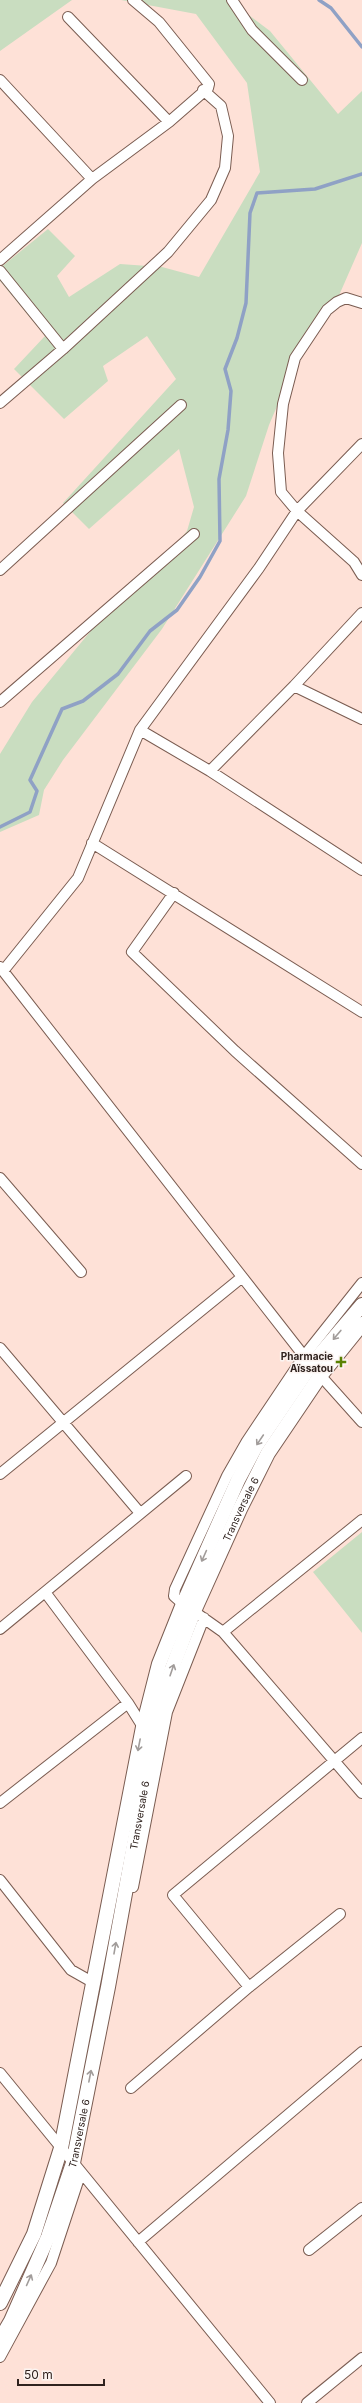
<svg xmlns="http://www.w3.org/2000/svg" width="362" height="2403" font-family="Inter,sans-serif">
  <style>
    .green { fill: #c9ddc0 }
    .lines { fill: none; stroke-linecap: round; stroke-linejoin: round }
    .stream { stroke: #8fa1c5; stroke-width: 3.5 }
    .minor-casing { stroke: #7a5c51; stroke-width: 12 }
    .secondary-casing { stroke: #7a5c51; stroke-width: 16 }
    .minor { stroke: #fff; stroke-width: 10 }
    .secondary { stroke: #fff; stroke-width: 14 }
    .oneway { stroke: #a19c9a }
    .poi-dot { fill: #5a8202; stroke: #fbf4f1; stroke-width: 1.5 }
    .labels { text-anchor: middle; stroke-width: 3; stroke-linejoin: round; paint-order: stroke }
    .poi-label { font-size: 10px; font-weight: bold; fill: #2f221e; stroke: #fbf4f1; text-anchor: end }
    .street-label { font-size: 10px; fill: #2f221e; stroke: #fbf4f1 }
  </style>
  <rect width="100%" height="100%" fill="#fee1d7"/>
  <!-- green -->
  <path class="green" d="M 0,0 L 72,0 L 0,51 Z
    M 121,0 L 229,0 L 270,31 L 338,114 L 362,91 L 362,243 L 337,300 L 299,355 L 269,425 L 246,496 L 162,629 L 63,760 L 44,790 L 39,815 L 0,832 L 0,754 L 32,702 L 94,627 L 151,575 L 187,531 L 194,507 L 179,449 L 89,529 L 63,503 L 176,379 L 147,336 L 103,366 L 108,381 L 64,419 L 14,369 L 45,336 L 0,281 L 0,268 L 48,229 L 75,256 L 57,276 L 69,297 L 120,264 L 162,267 L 199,277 L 260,172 L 247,83 L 196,14 Z
    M 362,1532 L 362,1633 L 313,1572 Z"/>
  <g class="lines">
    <!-- stream -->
    <path class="stream" d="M 319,0 L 331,8 L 362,47
      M 0,827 L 30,812 L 37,791 L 30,780 L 62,709 L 83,701 L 118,674 L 150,631 L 177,610 L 200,577 L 220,541 L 219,479 L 228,430 L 231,391 L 225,369 L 237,338 L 246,303 L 250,213 L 257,193 L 315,189 L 362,174"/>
    <defs>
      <path id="minor" d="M 232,0 L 252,30 L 302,80
        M 68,17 L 169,122
        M 0,80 L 92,179
        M 0,260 L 92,179 L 169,122 L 208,88 L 209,84 L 159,22 L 133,0
        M 0,271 L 63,349
        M 362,303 L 346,298 L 337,302 L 327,310 L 295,358 L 283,404 L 278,453 L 281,492 L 297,511 L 354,562 L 362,575
        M 0,403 L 63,349 L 168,252 L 211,200 L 225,168 L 228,136 L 221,106 L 203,90
        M 0,570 L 181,405
        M 294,686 L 362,719
        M 0,702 L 194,534
        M 140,730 L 210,771 L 362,870
        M 210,771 L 294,686 L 362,613
        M 92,843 L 362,1012
        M 174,893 L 132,952 L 235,1051 L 362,1164
        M 0,967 L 311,1365 L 362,1422
        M 3,971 L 78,878 L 140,730 L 259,568 L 297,511 L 362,444
        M 0,1178 L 81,1272
        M 0,1348 L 140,1513
        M 0,1474 L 241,1278
        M 45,1592 L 128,1703
        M 183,1604 L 174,1596 L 175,1589 L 227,1476 L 247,1441 L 304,1356 L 362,1283
        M 199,1615 L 223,1632 L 362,1793
        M 0,1629 L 186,1476
        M 223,1632 L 362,1520
        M 0,1803 L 128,1703 L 143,1727
        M 0,1880 L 71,1970 L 94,1983
        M 133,1887 L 167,1712 L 204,1618
        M 249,1987 L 173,1895 L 362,1738
        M 0,2073 L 270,2403
        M 131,2088 L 249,1987 L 340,1914
        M 138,2242 L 362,2052
        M 309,2250 L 362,2208
        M 0,2357 L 51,2263 L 81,2172
        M 307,2403 L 362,2358"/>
      <g id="secondary">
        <path d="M 0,2303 L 34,2234 L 61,2148 L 143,1727 L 159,1664 L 183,1604 L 238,1480 L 256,1446 L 311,1365 L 362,1305"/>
        <path id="s1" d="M 0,2340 L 11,2321 L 48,2237 L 73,2163 L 108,1987 L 154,1734 L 171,1671 L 194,1611 L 240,1509 L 268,1453 L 320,1376 L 362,1324"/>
      </g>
    </defs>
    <!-- minor casing -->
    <use href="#minor" class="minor-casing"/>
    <!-- secondary casing -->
    <use href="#secondary" class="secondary-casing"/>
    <!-- minor -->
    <use href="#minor" class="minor"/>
    <!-- secondary -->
    <use href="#secondary" class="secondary"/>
  </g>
  <!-- one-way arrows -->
  <defs><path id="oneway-shaft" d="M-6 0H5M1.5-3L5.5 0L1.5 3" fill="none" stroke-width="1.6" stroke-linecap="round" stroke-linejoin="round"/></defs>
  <g class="oneway">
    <use href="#oneway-shaft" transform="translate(337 1335) rotate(130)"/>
    <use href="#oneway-shaft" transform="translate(260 1440) rotate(124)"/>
    <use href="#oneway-shaft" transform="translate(204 1556) rotate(114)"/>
    <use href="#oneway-shaft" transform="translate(172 1670) rotate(-71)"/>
    <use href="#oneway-shaft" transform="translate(139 1745) rotate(101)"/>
    <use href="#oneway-shaft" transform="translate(115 1948) rotate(-80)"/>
    <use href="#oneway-shaft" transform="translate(90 2076) rotate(-79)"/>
    <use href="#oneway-shaft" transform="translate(29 2280) rotate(-66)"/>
  </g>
  <!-- markers -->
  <path class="poi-dot" d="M339 1356h4v4h4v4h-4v4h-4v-4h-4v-4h4z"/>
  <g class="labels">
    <!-- poi labels -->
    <g class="poi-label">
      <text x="333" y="1360">Pharmacie<tspan x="333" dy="12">Aïssatou</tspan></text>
    </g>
    <!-- street labels -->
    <g class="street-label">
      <text dy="4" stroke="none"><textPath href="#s1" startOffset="870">Transversale 6</textPath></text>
      <text dy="4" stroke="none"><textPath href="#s1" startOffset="546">Transversale 6</textPath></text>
      <text dy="4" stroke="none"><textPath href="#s1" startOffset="222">Transversale 6</textPath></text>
    </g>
  </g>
  <!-- scale -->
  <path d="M18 2379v6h86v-6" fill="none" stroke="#2f221e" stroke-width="2"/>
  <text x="24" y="2379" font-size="12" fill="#2f221e" stroke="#fbf4f1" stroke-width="3" paint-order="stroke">50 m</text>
</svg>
